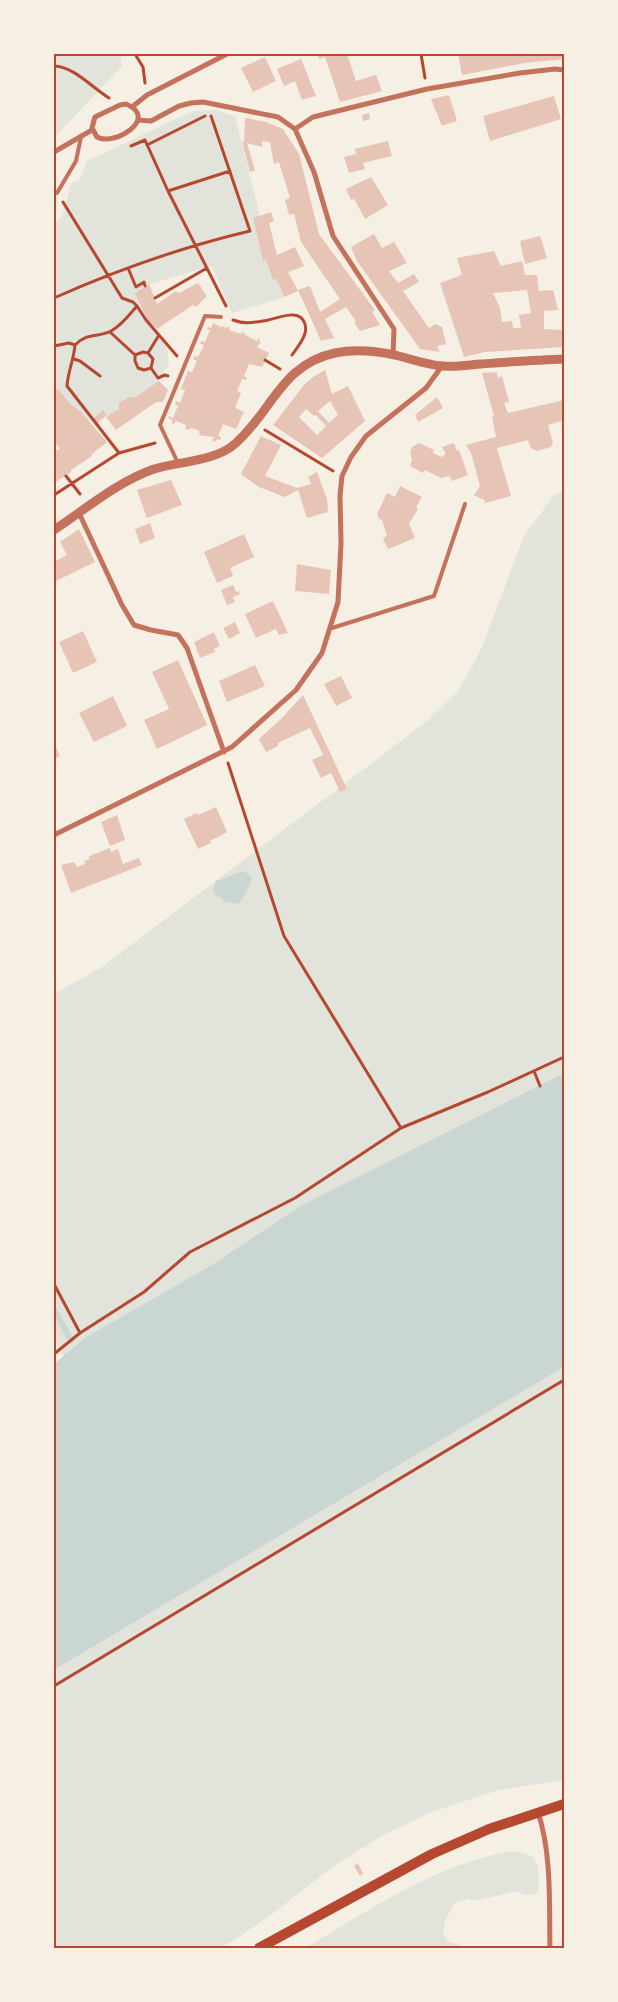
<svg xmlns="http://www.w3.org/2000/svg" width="618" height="2002" font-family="'DM Sans',sans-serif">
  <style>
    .green { fill: #e2e4dc }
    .water { fill: #c9d6d2 }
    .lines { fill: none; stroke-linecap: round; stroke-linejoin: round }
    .stream { stroke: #c9d6d2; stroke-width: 6 }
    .building { fill: #e6c5b7; fill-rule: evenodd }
    .path { stroke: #b5482f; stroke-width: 3 }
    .service { stroke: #c5725c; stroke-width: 4 }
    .minor { stroke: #c5725c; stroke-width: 5 }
    .tertiary { stroke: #c5725c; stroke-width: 9 }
    .secondary { stroke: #b5482f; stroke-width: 10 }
    .neatline { fill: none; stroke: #b5482f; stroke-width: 2 }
  </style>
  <rect width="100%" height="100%" fill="#f6efe4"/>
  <!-- green -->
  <path class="green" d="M 54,54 L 120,54 L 122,66 L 54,138 Z
    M 215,110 L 235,116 L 260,216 L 253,219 L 263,260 L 266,260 L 276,279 L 284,297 L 232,313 L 212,266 L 149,284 L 135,293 L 150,323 L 167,348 L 169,363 L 159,381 L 134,398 L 129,396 L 119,403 L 119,409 L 108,416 L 103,410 L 88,421 L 58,389 L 54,392 L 54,223 L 62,217 L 71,183 L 80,179 L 87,161 L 193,111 Z
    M 564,491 L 564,1073 L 300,1206 L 210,1266 L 86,1337 L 64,1357 L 54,1340 L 54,994 L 102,967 L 426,722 L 458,691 L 480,652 L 524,536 L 554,495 Z
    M 564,1367 L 564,1780 L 499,1790 L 429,1813 L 380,1837 L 331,1868 L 271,1915 L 236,1939 L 218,1948 L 54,1948 L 54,1670 Z
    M 512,1851 C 530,1853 537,1855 539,1874 C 539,1882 540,1887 536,1894 L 525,1895 L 516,1891 L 479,1900 L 467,1899 L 455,1903 L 445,1920 L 443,1934 L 448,1941 L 468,1948 L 305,1948 C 370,1910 436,1864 512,1851 Z"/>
  <!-- water -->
  <path class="water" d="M 243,871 L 250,875 L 252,880 C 248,888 244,898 238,904 L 225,902 L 221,897 L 215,896 L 213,889 L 216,881 Z
    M 564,1073 L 564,1367 L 54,1670 L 54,1364 L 86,1337 L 210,1266 L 300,1206 Z"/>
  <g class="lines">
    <!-- stream -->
    <path class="stream" d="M 54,1310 L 71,1340"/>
  </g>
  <!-- building -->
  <path class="building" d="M 317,54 L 347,54 L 356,81 L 376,75 L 382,91 L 340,102 L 325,57 L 319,59 Z
    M 458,54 L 564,54 L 564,59 L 525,63 L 462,75 Z
    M 265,57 L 276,81 L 253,92 L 241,68 Z
    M 301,59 L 316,96 L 302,100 L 295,81 L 284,86 L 277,69 Z
    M 449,95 L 457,121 L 442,126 L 431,99 Z
    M 554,96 L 561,119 L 490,141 L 483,116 Z
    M 369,113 L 370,119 L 363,121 L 362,115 Z
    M 245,118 L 266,122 L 283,129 L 299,154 L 319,234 L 375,310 L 372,312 L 380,325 L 360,331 L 354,322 L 356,321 L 346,307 L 325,319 L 334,338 L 321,341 L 298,290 L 310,286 L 320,312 L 340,299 L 301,242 L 294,214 L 289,215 L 285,200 L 290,198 L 279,162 L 274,164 L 270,142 L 262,141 L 262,147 L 247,143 L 255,170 L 250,172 L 242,142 L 244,142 Z
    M 388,141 L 392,156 L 363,163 L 365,169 L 349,173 L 344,157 L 356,154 L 355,149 Z
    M 371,177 L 388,205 L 365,219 L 354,199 L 351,200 L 346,189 Z
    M 271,212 L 274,221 L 269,223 L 277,255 L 295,247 L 304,266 L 288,272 L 298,291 L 284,297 L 276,279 L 273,280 L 266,260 L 263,261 L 253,218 Z
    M 374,234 L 382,248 L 394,242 L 407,263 L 389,271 L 398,283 L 414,274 L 419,282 L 403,291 L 429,328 L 435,324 L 442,327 L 446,344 L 437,346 L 440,352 L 420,349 L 357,261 L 351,247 Z
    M 540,236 L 547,258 L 525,264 L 520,241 Z
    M 494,251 L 501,266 L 522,261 L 525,275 L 537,275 L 539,291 L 553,290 L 558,310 L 544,311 L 544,329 L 562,330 L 562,335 L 564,335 L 564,347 L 485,352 L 464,357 L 440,283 L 462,275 L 457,258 ZM 527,290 L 531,313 L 519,315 L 521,328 L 513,328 L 512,321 L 502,322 L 500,308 L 493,293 Z
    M 198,283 L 207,296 L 196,307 L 193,305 L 157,329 L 148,321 L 135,293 L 149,284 L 157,304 L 176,291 L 179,293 Z
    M 213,323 L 221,327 L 225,326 L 224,328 L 230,327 L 229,330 L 241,334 L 242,332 L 245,333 L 244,335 L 249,336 L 248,337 L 257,341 L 258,338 L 260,339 L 259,341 L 261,342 L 257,347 L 269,353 L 262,367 L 249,364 L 244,376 L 247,378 L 246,380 L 242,379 L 237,391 L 241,393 L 235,408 L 244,412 L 236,429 L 223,424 L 218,436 L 221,437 L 220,440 L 217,439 L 215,442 L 212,441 L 214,437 L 198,435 L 200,433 L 198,430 L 191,428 L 189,430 L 185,429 L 186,425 L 176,421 L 174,424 L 172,423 L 172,420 L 168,418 L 169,416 L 173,418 L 178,406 L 175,404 L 176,401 L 180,403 L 185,390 L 181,389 L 188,371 L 192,372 L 197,361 L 193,359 L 195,356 L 198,357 L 204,345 L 200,344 L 201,341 L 205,342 L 210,330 L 207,329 L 208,327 L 211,328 Z
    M 325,370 L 332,394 L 348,386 L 365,421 L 322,458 L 273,425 L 304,385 L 313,377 ZM 330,401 L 338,415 L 329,423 L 318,411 ZM 306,409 L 314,416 L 316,415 L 326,426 L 317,435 L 299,417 Z
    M 497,372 L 498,378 L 502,376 L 509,402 L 504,403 L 508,413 L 564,400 L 564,420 L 548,425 L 553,443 L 551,447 L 537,451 L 531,448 L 528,440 L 497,448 L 511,496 L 485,503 L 484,500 L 474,495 L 480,486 L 471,453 L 466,445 L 496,437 L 492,417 L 494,416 L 482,373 Z
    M 159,381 L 168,390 L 163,402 L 156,402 L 116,430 L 106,417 L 119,409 L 119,403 L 130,396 L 134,398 Z
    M 58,389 L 72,405 L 81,412 L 107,442 L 92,454 L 92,456 L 71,470 L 71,472 L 54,483 L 54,451 L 60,449 L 54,441 L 54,392 Z
    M 437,397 L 443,408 L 418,422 L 415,415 Z
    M 103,410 L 107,415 L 96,424 L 91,420 Z
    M 261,436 L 281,445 L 265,476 L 297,488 L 311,484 L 308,477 L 317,472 L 327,499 L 328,512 L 307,518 L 298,490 L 285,497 L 259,487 L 241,474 Z
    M 419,443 L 434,450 L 433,453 L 441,457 L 446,454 L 442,447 L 454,443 L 457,451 L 459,450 L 468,475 L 452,481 L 449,476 L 441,478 L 425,470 L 423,473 L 410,466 L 412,459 L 410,453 L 412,447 Z
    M 171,480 L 182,505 L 147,518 L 137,490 Z
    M 400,486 L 422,497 L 416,508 L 418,509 L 409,524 L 415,538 L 388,549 L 383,538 L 387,536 L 382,520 L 379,519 L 377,514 L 387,493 L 395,497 Z
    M 150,523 L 155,538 L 140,544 L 135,529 Z
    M 79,529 L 95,562 L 54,582 L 54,562 L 67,555 L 60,542 Z
    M 244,534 L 254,557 L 230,568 L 233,576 L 217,583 L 204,552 Z
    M 297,564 L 331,570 L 329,594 L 295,591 Z
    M 233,585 L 236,592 L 239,591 L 240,594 L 233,597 L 235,602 L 227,605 L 221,590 Z
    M 273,601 L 288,633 L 279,635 L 276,629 L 256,638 L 245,614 Z
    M 235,622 L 240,633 L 229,639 L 223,628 Z
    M 83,631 L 97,662 L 73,673 L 59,642 Z
    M 214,632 L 220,646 L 214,649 L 215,652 L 200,658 L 194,642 Z
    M 178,660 L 207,725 L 157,749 L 144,720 L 169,709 L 152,672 Z
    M 255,665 L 265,686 L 227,702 L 219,681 Z
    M 341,676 L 352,698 L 336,706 L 324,684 Z
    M 303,695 L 347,789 L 340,792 L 331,773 L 321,778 L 312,760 L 323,755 L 310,728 L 278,743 L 278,746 L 266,752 L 259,739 L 281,719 Z
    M 113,696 L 127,726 L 94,742 L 79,713 Z
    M 54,743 L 60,756 L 54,759 Z
    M 216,807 L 227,832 L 210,841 L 211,843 L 198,849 L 184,819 L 197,813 L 198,815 Z
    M 117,815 L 125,840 L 110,846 L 101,822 Z
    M 110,848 L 111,852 L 118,849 L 123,864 L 139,858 L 142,865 L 71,893 L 61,865 L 74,862 L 77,867 L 85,864 L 84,861 L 90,859 L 89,856 Z
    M 358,1863 L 363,1874 L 360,1876 L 354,1866 Z"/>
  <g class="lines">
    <!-- path -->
    <path class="path" d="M 135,54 L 143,67 L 145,83
      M 421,54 L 425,78
      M 54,66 C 75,67 91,87 109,98
      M 147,145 L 205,116
      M 131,146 L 145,140 L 168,191 L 226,306
      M 168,191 L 230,171
      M 63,202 L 122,298 L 133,302 L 137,306 L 146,320 L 177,356
      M 128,268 L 136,287 L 144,282 L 145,286
      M 54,298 C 117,270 182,247 250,231 L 211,116
      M 155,298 L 207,268
      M 233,320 C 243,324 252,323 263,321 C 275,320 300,306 305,324 C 306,328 306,332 304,336 C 302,342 296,349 292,355
      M 110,332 L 135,355 L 143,352 L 148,353 L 153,359 L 151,368 L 144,370 L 138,368 L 135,361 L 135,355
      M 75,345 C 87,332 98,338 111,331 C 122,325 129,315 137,306
      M 54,346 L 69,343 L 75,345 C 74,359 68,371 67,386 L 119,453 L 155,443
      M 148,353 L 159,335
      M 74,359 L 80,361 L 100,376
      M 265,360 L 280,369
      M 151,368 L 158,378 L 165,375 L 168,376
      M 265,430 L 333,471
      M 66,476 L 80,494
      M 54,495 L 119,453
      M 228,763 L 284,936 L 401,1128
      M 534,1071 L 540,1086
      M 54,1284 L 80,1333
      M 54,1354 L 80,1333 L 144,1292 L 190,1252 L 295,1198 L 401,1128 L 488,1092 L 564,1057
      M 54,1686 L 564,1380"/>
    <!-- service -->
    <path class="service" d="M 57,193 L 76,161 L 81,137
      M 178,463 L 160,425 L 205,316 L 221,317
      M 332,628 L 434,596 L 465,504"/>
    <!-- minor -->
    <path class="minor" d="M 126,104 C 160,118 114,147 97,137 L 92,128 L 95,117 L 120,105 Z
      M 132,107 L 147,95 L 227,54
      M 138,120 L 151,121 L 179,106 L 191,103 L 203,102 L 278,117 L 295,129
      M 295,129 L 313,117 L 427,89 L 520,73 L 555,69 L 564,70
      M 295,129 L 314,172 L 333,236 L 394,329 L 393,355
      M 54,152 L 92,130
      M 79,513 L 122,605 L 134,625 L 151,630 L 178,635 L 187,648 L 224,752
      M 54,835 L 232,747 L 296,690 L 322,653 L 338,602 L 341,543 L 340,496 L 342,476 L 351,457 L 366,436 L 426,388 L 442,366
      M 538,1812 C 552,1855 549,1903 550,1948"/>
    <!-- tertiary -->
    <path class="tertiary" d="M 54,530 C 86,509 117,482 154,469 C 180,461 215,462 236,443 C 272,411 282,364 335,353 C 354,349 376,351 395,355 C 411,359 427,365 443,366 C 456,367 468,365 481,364 C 509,362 536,360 564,359"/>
    <!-- secondary -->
    <path class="secondary" d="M 259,1948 L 432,1854 L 489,1829 L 564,1804"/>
  </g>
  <!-- border -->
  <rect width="618" height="2002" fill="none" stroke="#f6efe4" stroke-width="110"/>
  <rect x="55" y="55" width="508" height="1892" class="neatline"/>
</svg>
